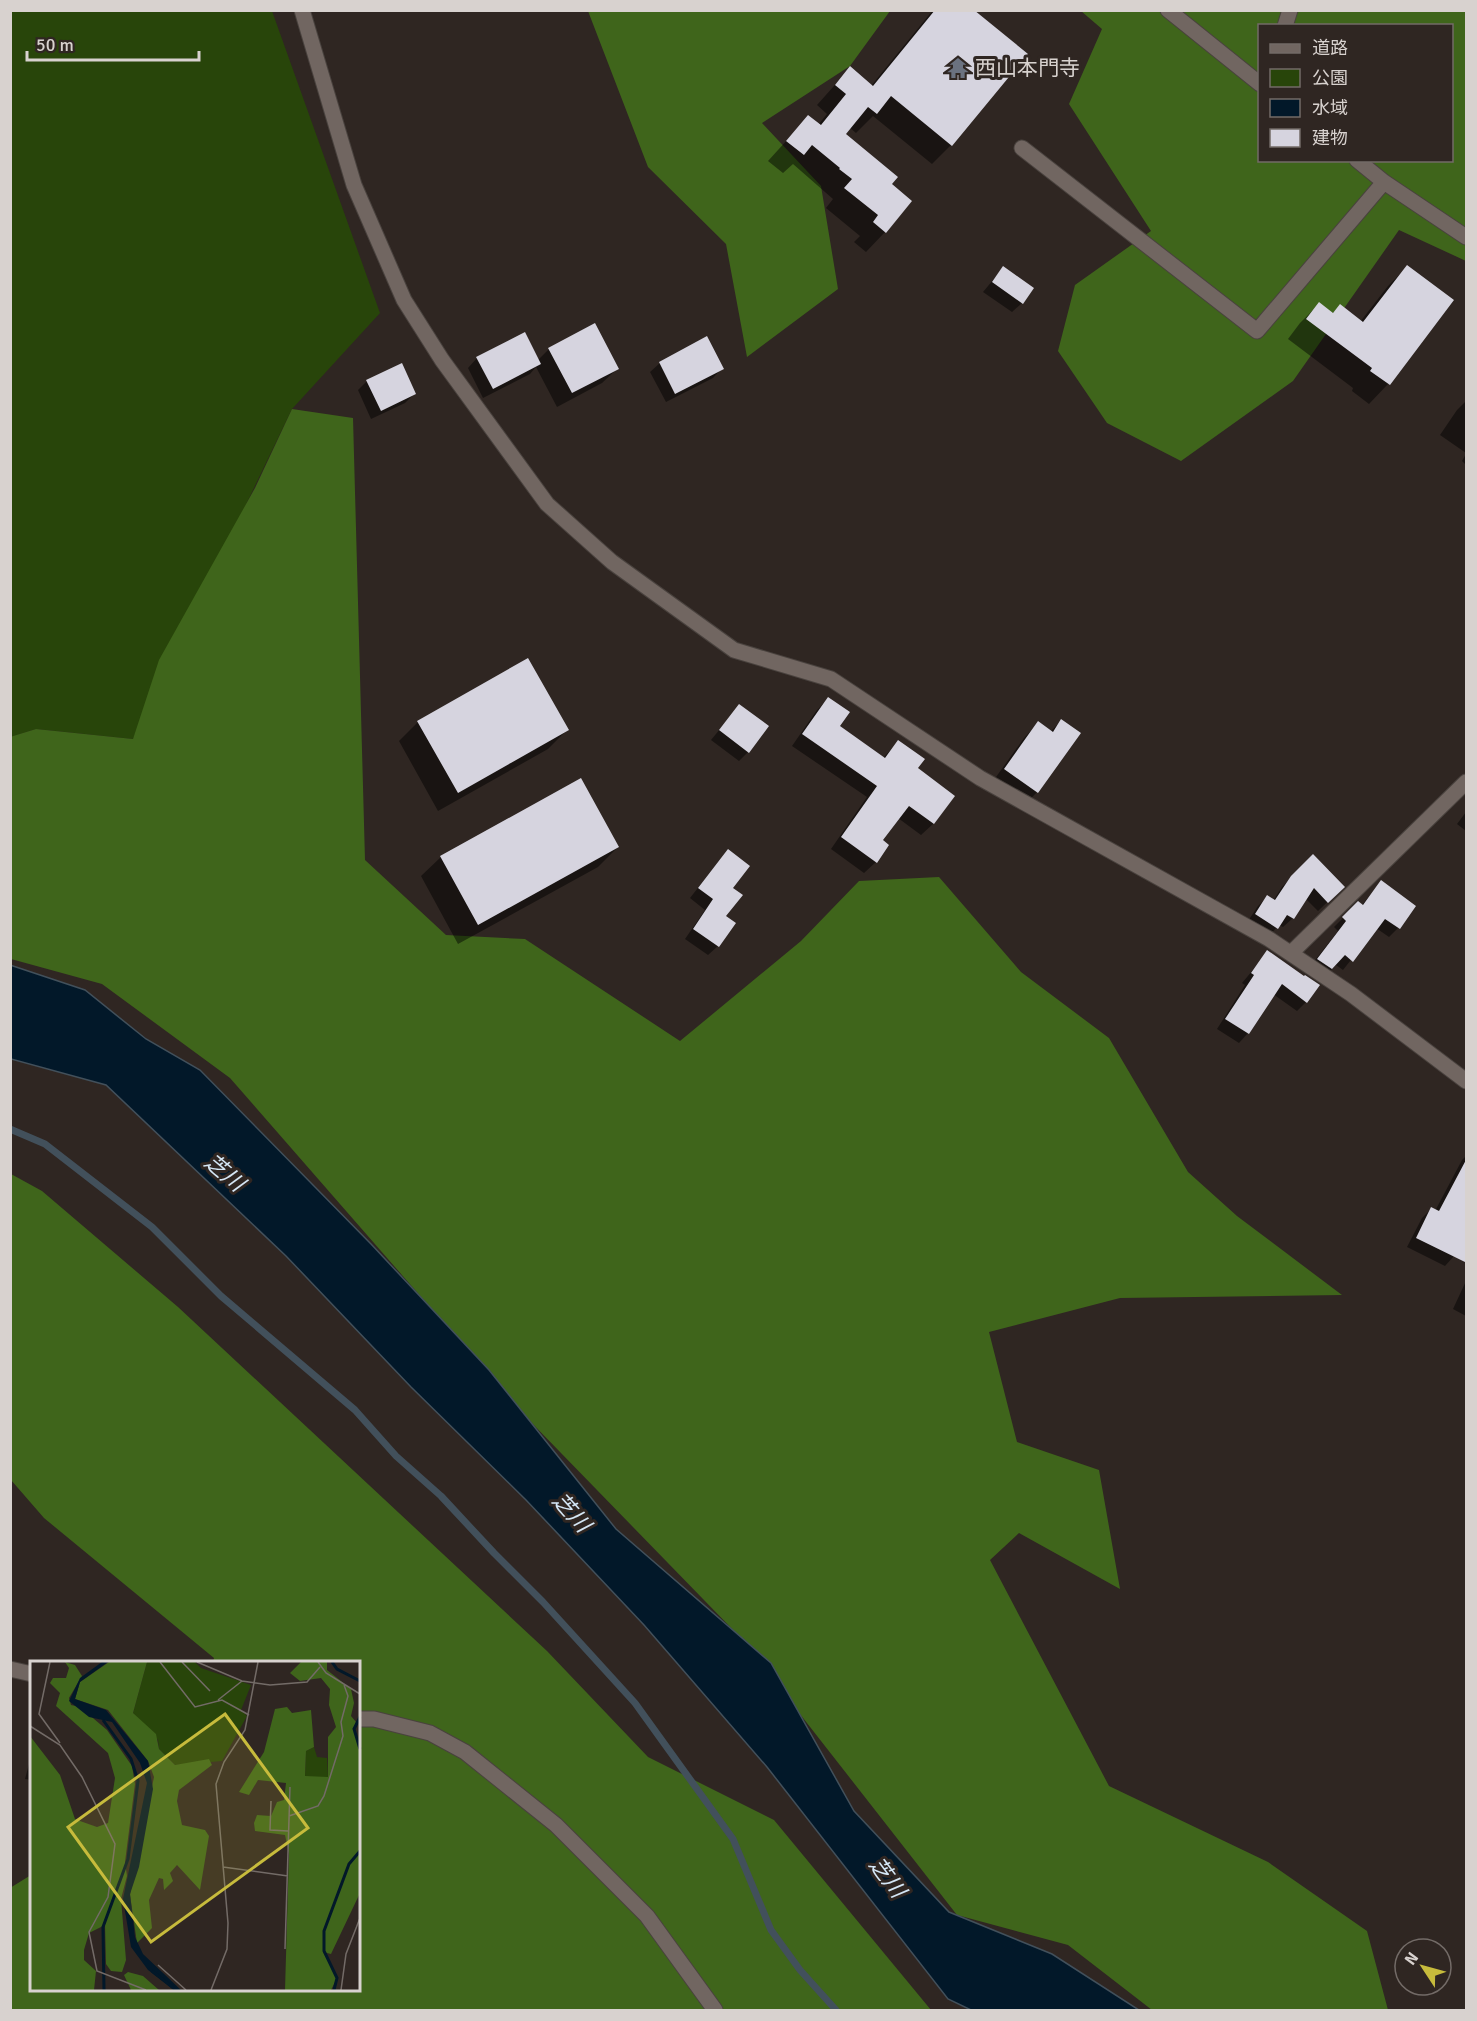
<svg xmlns="http://www.w3.org/2000/svg" width="1477" height="2021" font-family="Signika,'Noto Sans JP',sans-serif">
  <style>
    .green { fill: #28450a }
    .forest { fill: #3f651b; fill-rule: evenodd }
    .water { fill: #021829; stroke: #42505b; stroke-width: 1.5 }
    .shadow { fill: #0007 }
    .lines { fill: none; stroke-linecap: round; stroke-linejoin: round }
    .stream { stroke: #42505b; stroke-width: 7 }
    .building { fill: #d6d4df }
    .minor-casing { stroke: #49423e; stroke-width: 17 }
    .minor { stroke: #716661; stroke-width: 15 }
    .labels { text-anchor: middle; stroke-width: 6; stroke-linejoin: round; paint-order: stroke }
    .poi-label { font-size: 21px; fill: #d8d2cf; stroke: #2f2622; text-anchor: start }
    .water-label { font-size: 22px; font-style: italic; fill: #d5e7f6; stroke: #2f2622 }
    .inset-river { fill: none; stroke: #021829; stroke-width: 3 }
    .inset-road { fill: none; stroke: #736b67; stroke-width: 1.5 }
    .view { fill: #c7bb3c; fill-opacity: 0.15; stroke: #c7bb3c; stroke-width: 3 }
    .inset-edge { fill: none; stroke: #d8d2cf; stroke-width: 3 }
  </style>
  <rect width="100%" height="100%" fill="#2f2622"/>
  <!-- green -->
  <path class="green" d="M 11,11 L 272,11 L 380,313 L 292,409 L 133,739 L 36,729 L 11,737 Z"/>
  <!-- forest -->
  <path class="forest" d="M 588,11 L 890,11 L 850,66 L 762,123 L 821,186 L 838,289 L 747,357 L 726,244 L 648,167 Z
    M 1081,11 L 1466,11 L 1466,261 L 1399,230 L 1293,381 L 1181,461 L 1107,423 L 1058,351 L 1075,285 L 1151,231 L 1069,104 L 1102,29 ZM 1260,26 L 1452,26 L 1452,160 L 1260,160 Z
    M 292,409 L 353,418 L 365,860 L 446,935 L 525,939 L 680,1041 L 801,941 L 859,881 L 939,877 L 1021,972 L 1109,1038 L 1188,1172 L 1237,1216 L 1342,1295 L 1120,1298 L 989,1332 L 1017,1442 L 1099,1470 L 1120,1589 L 1019,1533 L 990,1560 L 1109,1786 L 1268,1862 L 1367,1931 L 1388,2010 L 1152,2010 L 1068,1945 L 957,1915 L 739,1636 L 525,1416 L 230,1078 L 102,984 L 11,959 L 10,737 L 36,729 L 133,739 L 159,660 L 255,488 Z
    M 11,1174 L 42,1191 L 178,1307 L 547,1651 L 648,1757 L 774,1820 L 931,2010 L 11,2010 L 10,1888 L 31,1875 L 32,1990 L 358,1990 L 358,1662 L 213,1662 L 214,1658 L 44,1518 L 11,1480 Z"/>
  <!-- water -->
  <path class="water" d="M 10,965 L 85,990 L 146,1039 L 200,1070 L 371,1244 L 489,1370 L 616,1529 L 771,1663 L 854,1811 L 949,1912 L 1052,1954 L 1139,2010 L 971,2010 L 948,1999 L 767,1767 L 644,1625 L 526,1500 L 411,1387 L 286,1256 L 106,1085 L 11,1059 Z"/>
  <!-- shadow -->
  <path class="shadow" d="M 933,10 L 972,10 L 951,145 L 932,164 L 873,116 L 856,133 L 849,127 L 844,134 L 890,184 L 885,232 L 866,252 L 854,242 L 860,236 L 826,208 L 833,199 L 793,164 L 783,173 L 768,161 L 808,117 L 818,125 L 827,114 L 817,105 L 850,68 L 871,86 Z
    M 1407,267 L 1452,300 L 1388,384 L 1369,404 L 1352,391 L 1353,388 L 1288,339 L 1300,323 L 1319,304 L 1332,314 L 1340,306 L 1360,322 L 1388,286 Z
    M 1003,268 L 1022,303 L 1012,312 L 983,292 Z
    M 549,349 L 617,369 L 602,383 L 557,407 L 536,367 L 530,374 L 483,398 L 468,368 L 477,358 L 538,360 Z
    M 660,363 L 722,368 L 713,378 L 666,402 L 650,372 Z
    M 367,381 L 415,393 L 405,403 L 371,419 L 358,390 Z
    M 1466,401 L 1466,453 L 1440,435 L 1457,410 Z
    M 1466,454 L 1466,465 L 1462,461 Z
    M 828,699 L 838,727 L 883,758 L 899,741 L 916,769 L 953,796 L 933,824 L 921,835 L 898,818 L 881,841 L 876,862 L 864,873 L 831,849 L 867,797 L 792,746 L 817,710 Z
    M 739,706 L 748,752 L 739,761 L 711,740 Z
    M 1061,721 L 1079,734 L 1037,792 L 1023,807 L 991,784 L 1024,738 L 1038,723 L 1050,732 Z
    M 418,722 L 567,730 L 548,749 L 438,811 L 399,741 Z
    M 1466,812 L 1466,831 L 1457,824 Z
    M 618,847 L 598,867 L 458,944 L 421,876 L 441,857 Z
    M 1313,856 L 1343,887 L 1318,911 L 1306,899 L 1293,918 L 1283,927 L 1279,925 L 1267,938 L 1246,924 L 1258,906 L 1267,897 L 1273,901 L 1282,887 Z
    M 719,861 L 731,888 L 718,946 L 708,955 L 685,939 L 705,910 L 690,898 Z
    M 1381,882 L 1414,906 L 1398,928 L 1389,937 L 1376,928 L 1343,970 L 1336,965 L 1326,975 L 1308,969 L 1338,931 L 1334,927 L 1358,903 L 1361,906 Z
    M 1268,952 L 1306,1002 L 1297,1011 L 1273,994 L 1248,1033 L 1239,1043 L 1217,1029 L 1245,985 L 1242,983 Z
    M 1466,1156 L 1466,1229 L 1454,1256 L 1445,1266 L 1407,1247 L 1422,1218 L 1431,1209 L 1435,1211 L 1462,1160 Z
    M 1466,1281 L 1466,1316 L 1453,1309 Z
    M 32,1753 L 32,1780 L 25,1779 Z"/>
  <g class="lines">
    <!-- stream -->
    <path class="stream" d="M 10,1129 L 45,1144 L 152,1227 L 221,1296 L 355,1410 L 396,1456 L 441,1496 L 494,1553 L 543,1602 L 635,1703 L 733,1839 L 771,1930 L 800,1970 L 836,2010"/>
  </g>
  <!-- building -->
  <path class="building" d="M 935,10 L 974,10 L 1028,54 L 952,146 L 891,96 L 877,114 L 868,107 L 846,134 L 898,177 L 892,184 L 912,201 L 886,233 L 873,222 L 878,215 L 844,188 L 852,179 L 839,169 L 840,168 L 812,145 L 804,155 L 786,141 L 808,115 L 821,125 L 846,94 L 835,85 L 850,66 L 873,86 Z
    M 1407,265 L 1454,300 L 1390,385 L 1370,371 L 1372,368 L 1306,319 L 1319,302 L 1333,313 L 1340,304 L 1363,322 Z
    M 1003,266 L 1034,288 L 1023,304 L 992,282 Z
    M 595,323 L 619,369 L 572,393 L 548,348 Z
    M 525,332 L 541,364 L 493,389 L 476,357 Z
    M 707,336 L 724,369 L 675,394 L 659,362 Z
    M 402,363 L 416,394 L 381,411 L 366,380 Z
    M 528,658 L 569,730 L 458,793 L 417,721 Z
    M 828,697 L 850,712 L 840,726 L 885,758 L 898,740 L 925,759 L 918,768 L 955,796 L 934,824 L 909,806 L 883,840 L 889,845 L 877,863 L 841,837 L 877,786 L 802,734 Z
    M 739,704 L 769,726 L 749,753 L 719,730 Z
    M 1061,719 L 1081,733 L 1038,793 L 1004,769 L 1038,721 L 1053,732 Z
    M 581,778 L 619,847 L 478,925 L 440,856 Z
    M 728,849 L 750,866 L 733,888 L 743,895 L 726,916 L 736,923 L 719,947 L 693,929 L 713,899 L 698,888 Z
    M 1313,854 L 1345,887 L 1328,903 L 1314,888 L 1294,919 L 1287,915 L 1278,929 L 1255,914 L 1267,895 L 1275,900 L 1291,876 Z
    M 1381,880 L 1416,906 L 1400,929 L 1385,919 L 1353,962 L 1345,955 L 1332,969 L 1317,959 L 1346,921 L 1342,917 L 1358,901 L 1363,905 Z
    M 1267,950 L 1304,976 L 1305,975 L 1320,985 L 1307,1003 L 1282,984 L 1249,1034 L 1225,1019 L 1254,975 L 1251,973 Z
    M 1467,1158 L 1467,1263 L 1416,1238 L 1431,1207 L 1439,1211 Z"/>
  <g class="lines">
    <defs>
      <path id="minor" d="M 302,10 L 354,185 L 404,300 L 442,360 L 547,504 L 612,562 L 734,650 L 831,679 L 980,778 L 1269,939 L 1351,994 L 1466,1081
        M 1168,10 L 1260,84
        M 1285,26 L 1290,10
        M 1022,148 L 1257,331 L 1384,182
        M 1357,160 L 1384,182 L 1466,237
        M 1291,953 L 1466,782
        M 10,1669 L 32,1674
        M 358,1719 L 374,1719 L 430,1733 L 465,1752 L 556,1825 L 647,1916 L 715,2010"/>
    </defs>
    <!-- minor casing -->
    <use href="#minor" class="minor-casing"/>
    <!-- minor -->
    <use href="#minor" class="minor"/>
  </g>
  <!-- icons -->
  <defs>
    <symbol id="temple-bare" viewBox="-9 -9 18 18"><path d="M0-6L5-2H3V0L6.5 2.5H4V6H1.5V3h-3V6H-4V2.5H-6.5L-3 0V-2H-5Z" fill="#6b7280" stroke="#2f2622" stroke-width="2.5" paint-order="stroke"/></symbol>
  </defs>
  <g fill-rule="evenodd">
    <use href="#temple-bare" x="943" y="53" width="30" height="30"/>
  </g>
  <g class="labels">
    <!-- poi labels -->
    <g class="poi-label">
      <text x="975" y="75">西山本門寺</text>
    </g>
    <!-- water labels -->
    <g class="water-label">
      <text transform="translate(225 1172) rotate(40)" y="8">芝川</text>
      <text transform="translate(572 1512) rotate(48)" y="8">芝川</text>
      <text transform="translate(888 1877) rotate(53)" y="8">芝川</text>
    </g>
  </g>
  <!-- overview -->
  <g transform="translate(30 1661)">
    <rect width="330" height="330" fill="#2f2622"/>
    <path d="M 117,1 L 165,1 L 171,7 L 221,24 L 211,49 L 217,55 L 192,100 L 145,104 L 129,88 L 128,79 L 103,52 ZM 284,86 L 287,96 L 297,97 L 298,116 L 275,116 L 276,90 Z" fill="#28450a"/>
    <path d="M 35,1 L 45,4 L 52,15 L 39,37 L 41,44 L 50,46 L 77,69 L 102,105 L 105,123 L 95,201 L 97,215 L 91,238 L 96,299 L 92,311 L 81,310 L 76,303 L 75,264 L 59,272 L 54,289 L 54,299 L 66,310 L 64,329 L 0,329 L 0,75 L 30,114 L 45,158 L 50,160 L 67,166 L 78,162 L 85,117 L 78,92 L 26,45 L 30,32 L 20,22 L 23,17 L 36,17 L 39,7 ZM 79,1 L 117,1 L 103,52 L 126,73 L 129,88 L 145,104 L 179,98 L 182,104 L 149,129 L 147,140 L 152,164 L 175,169 L 179,175 L 170,229 L 147,204 L 140,212 L 143,220 L 134,229 L 133,218 L 129,217 L 119,239 L 122,267 L 107,282 L 100,234 L 124,116 L 118,100 L 78,49 L 45,38 L 50,21 ZM 271,1 L 297,1 L 297,9 L 321,28 L 324,42 L 321,55 L 326,61 L 324,68 L 330,82 L 330,232 L 301,293 L 293,291 L 307,317 L 301,329 L 255,329 L 259,193 L 255,174 L 225,170 L 224,162 L 227,154 L 241,155 L 247,141 L 254,139 L 256,122 L 228,119 L 219,134 L 209,131 L 234,91 L 245,48 L 257,46 L 262,52 L 281,49 L 284,86 L 276,90 L 275,115 L 298,116 L 298,76 L 306,66 L 299,44 L 300,28 L 291,17 L 270,20 L 260,12 ZM 98,311 L 113,315 L 129,329 L 101,329 L 94,314 Z" fill="#3f651b"/>
    <path d="M 72,1 L 78,1 L 50,21 L 45,38 L 76,49 L 118,100 L 123,128 L 109,206 L 100,233 L 105,276 L 113,293 L 151,329 L 144,329 L 118,309 L 101,286 L 93,238 L 117,122 L 110,102 L 82,61 L 59,56 L 39,40 L 50,17 Z" fill="#021829"/>
    <path class="inset-river" d="M 302,1 L 307,8 L 330,20M 330,56 L 324,68 L 330,88M 73,59 L 101,98 L 108,120 L 98,198 L 73,266 L 74,329M 122,310 L 146,329M 304,329 L 307,317 L 294,290 L 294,270 L 319,203 L 330,190"/>
    <path class="inset-road" d="M 20,1 L 9,53 L 30,82M 130,1 L 165,46 L 192,39 L 219,54M 152,1 L 180,30M 167,1 L 212,20 L 240,24 L 277,21 L 290,6M 288,1 L 296,12 L 330,33M 188,39 L 212,20M 0,65 L 30,84 L 52,116 L 85,183 L 78,236 L 59,271 L 67,310 L 116,329M 241,140 L 240,169 L 258,170M 259,155 L 288,145 L 294,135 L 313,75 L 311,61 L 318,35 L 314,24M 193,206 L 258,215M 255,288 L 260,126M 128,304 L 156,329M 181,329 L 197,288 L 198,262 L 186,123 L 194,101 L 215,69 L 228,1M 311,329 L 316,293 L 330,257"/>
    <path class="view" d="M 195,53 L 278,167 L 121,281 L 38,166 Z"/>
    <rect width="330" height="330" class="inset-edge"/>
  </g>
  <!-- border -->
  <rect width="1477" height="2021" fill="none" stroke="#d8d2cf" stroke-width="24"/>
  <!-- legend -->
  <rect x="1258" y="24" width="195" height="138" fill="#2f2622" stroke="#736b67" stroke-width="1.5"/>
  <rect x="1270" y="44" width="30" height="9" fill="#716661" stroke="#736b67" stroke-width="1.5"/>
  <text x="1312" y="54" font-size="18" fill="#d8d2cf">道路</text>
  <rect x="1270" y="69" width="30" height="18" fill="#28450a" stroke="#736b67" stroke-width="1.5"/>
  <text x="1312" y="84" font-size="18" fill="#d8d2cf">公園</text>
  <rect x="1270" y="99" width="30" height="18" fill="#021829" stroke="#736b67" stroke-width="1.5"/>
  <text x="1312" y="114" font-size="18" fill="#d8d2cf">水域</text>
  <rect x="1270" y="129" width="30" height="18" fill="#d6d4df" stroke="#736b67" stroke-width="1.5"/>
  <text x="1312" y="144" font-size="18" fill="#d8d2cf">建物</text>
  <!-- north arrow -->
  <g transform="translate(1423 1967) rotate(306)"><circle r="28" fill="#2f2622" stroke="#736b67" stroke-width="1.5"/>
  <path d="M0-4.5L10 22L0 15L-10 22Z" fill="#c7bb3c"/>
  <text y="-9" font-size="16" font-weight="bold" text-anchor="middle" fill="#d8d2cf">N</text>
  </g>
  <!-- scale -->
  <path d="M27 51v9h172v-9" fill="none" stroke="#d8d2cf" stroke-width="3"/>
  <text x="36" y="51" font-size="18" fill="#d8d2cf" stroke="#2f2622" stroke-width="4.5" paint-order="stroke">50 m</text>
</svg>
